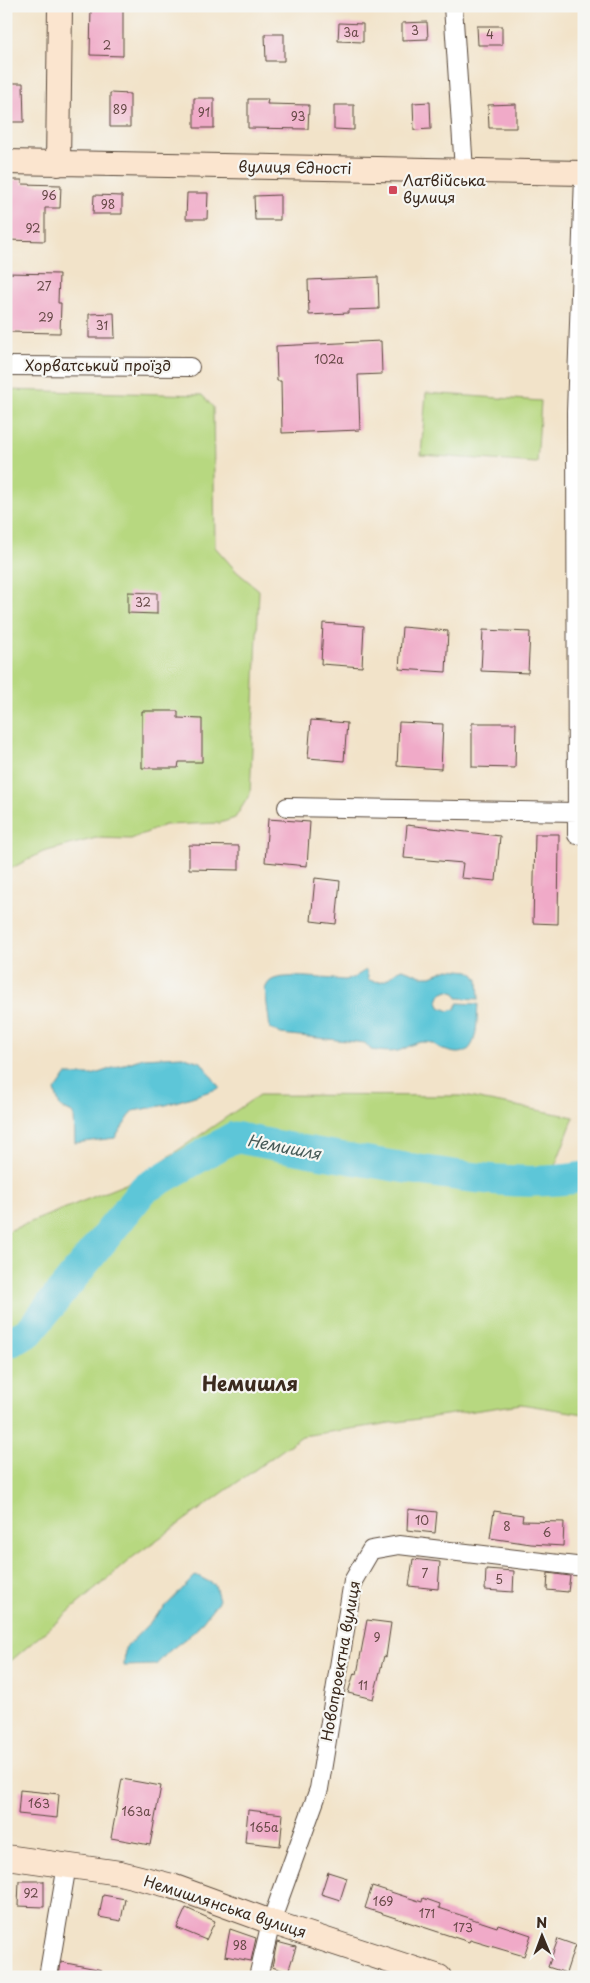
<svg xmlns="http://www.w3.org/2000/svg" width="590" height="1983" font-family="'Playpen Sans',sans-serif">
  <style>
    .green { fill: #b7d880; stroke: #79814f }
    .water { fill: #5dc6d8; stroke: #4c787b }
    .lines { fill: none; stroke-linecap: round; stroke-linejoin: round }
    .river { stroke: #5dc6d8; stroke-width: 31 }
    .building { fill: #f0aac8 }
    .street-casing { stroke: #564638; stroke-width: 20 }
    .secondary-casing { stroke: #564638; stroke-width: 26 }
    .street { stroke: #fff; stroke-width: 18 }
    .secondary { stroke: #fbe5cf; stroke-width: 24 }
    .poi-dot { fill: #d1495b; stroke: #f6f6f2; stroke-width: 2 }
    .labels { text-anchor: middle; stroke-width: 4.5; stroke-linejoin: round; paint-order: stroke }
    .number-label { font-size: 12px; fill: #684a48 }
    .street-label { font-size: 15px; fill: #3b2a1e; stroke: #f6f6f2 }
    .poi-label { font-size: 15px; fill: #3b2a1e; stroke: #f6f6f2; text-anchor: start }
    .water-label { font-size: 16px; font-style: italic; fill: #455956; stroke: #f6f6f2 }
    .district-label { font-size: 20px; font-weight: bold; fill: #3b2a1e; stroke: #f6f6f2 }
  </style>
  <rect width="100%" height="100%" fill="#f6f6f2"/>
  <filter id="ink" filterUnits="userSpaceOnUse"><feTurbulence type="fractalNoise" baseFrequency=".02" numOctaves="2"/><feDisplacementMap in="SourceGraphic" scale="10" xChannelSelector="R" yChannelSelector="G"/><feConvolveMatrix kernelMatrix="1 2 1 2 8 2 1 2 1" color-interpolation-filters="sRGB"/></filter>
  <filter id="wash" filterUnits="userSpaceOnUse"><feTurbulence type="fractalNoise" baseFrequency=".0096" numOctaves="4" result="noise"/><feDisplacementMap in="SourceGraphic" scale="20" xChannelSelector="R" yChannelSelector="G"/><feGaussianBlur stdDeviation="1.12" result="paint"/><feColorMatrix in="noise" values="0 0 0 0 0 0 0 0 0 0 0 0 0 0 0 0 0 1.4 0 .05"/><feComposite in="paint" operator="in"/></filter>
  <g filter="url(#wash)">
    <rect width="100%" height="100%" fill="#f2e3c9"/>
    <!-- green -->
    <path class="green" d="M 6,390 L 202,395 L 213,407 L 215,547 L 237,572 L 259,590 L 250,794 L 235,818 L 220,823 L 165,825 L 131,839 L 96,838 L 43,852 L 6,871 Z
      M 426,393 L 541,401 L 537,463 L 421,455 Z
      M 259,1095 L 463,1096 L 574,1117 L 553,1171 L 538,1186 L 561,1194 L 584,1190 L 584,1414 L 521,1404 L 302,1436 L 133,1557 L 6,1665 L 6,1232 L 133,1181 Z"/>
    <!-- water -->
    <path class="water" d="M 403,969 L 421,976 L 431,976 L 448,969 L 469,971 L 475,975 L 478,980 L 479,999 L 458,998 L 455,993 L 448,991 L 441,994 L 438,1001 L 440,1007 L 449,1011 L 455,1009 L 458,1003 L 478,1004 C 476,1027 480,1064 444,1050 C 434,1046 436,1042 423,1042 C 414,1042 406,1049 398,1051 C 389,1053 379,1051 371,1050 L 365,1043 L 281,1034 L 270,1028 L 265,989 C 267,985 268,982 272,980 C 285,973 328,979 345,980 L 353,978 L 366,970 L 369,980 C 390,986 388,973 403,969 Z
      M 181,1056 L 201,1062 L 220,1088 L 166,1105 L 133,1111 L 115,1138 L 75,1143 L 74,1114 L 60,1107 L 55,1091 L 66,1075 L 92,1075 L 143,1058 Z
      M 584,1164 L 584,1190 L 561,1194 L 538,1186 L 553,1171 Z
      M 196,1575 L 215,1585 L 219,1600 L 195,1631 L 168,1652 L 156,1665 L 124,1666 L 125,1648 Z"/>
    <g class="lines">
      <!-- river -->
      <path class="river" d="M 6,1341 L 10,1342 L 29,1332 L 144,1189 L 234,1137 C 292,1149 349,1159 406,1168 C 465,1177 524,1187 584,1177"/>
    </g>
    <g id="blocks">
      <!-- building -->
      <path class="building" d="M 91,6 L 123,6 L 123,56 L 90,55 Z
        M 427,22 L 428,39 L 402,40 L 402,23 Z
        M 339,23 L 363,24 L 363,42 L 338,41 Z
        M 477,26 L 502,26 L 502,45 L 478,45 Z
        M 265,34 L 284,34 L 284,61 L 266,61 Z
        M 6,83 L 23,83 L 24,122 L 6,122 Z
        M 110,93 L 130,94 L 130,127 L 110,127 Z
        M 194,98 L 214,98 L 214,128 L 194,128 Z
        M 248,99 L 268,99 L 267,104 L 309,105 L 308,129 L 248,128 Z
        M 430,102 L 431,129 L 414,130 L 413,103 Z
        M 516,104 L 516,128 L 489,128 L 488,105 Z
        M 334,105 L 354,105 L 354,130 L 334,129 Z
        M 6,180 L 22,180 L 22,184 L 61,185 L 60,208 L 45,208 L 45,241 L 6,240 Z
        M 187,193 L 208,193 L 207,219 L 186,219 Z
        M 94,195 L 122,196 L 122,214 L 93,214 Z
        M 280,195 L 280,220 L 255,220 L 254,196 Z
        M 6,273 L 59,274 L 58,303 L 61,303 L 60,333 L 6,332 Z
        M 378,277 L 379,309 L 348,310 L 348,313 L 309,315 L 308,280 Z
        M 114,313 L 115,338 L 89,338 L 89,314 Z
        M 381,341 L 382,374 L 358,375 L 360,430 L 282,433 L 281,381 L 277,381 L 276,346 Z
        M 128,592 L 157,593 L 157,614 L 128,613 Z
        M 323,623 L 364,626 L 362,667 L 321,664 Z
        M 402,627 L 448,631 L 446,672 L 399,669 Z
        M 483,630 L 530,632 L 528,673 L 481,671 Z
        M 142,711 L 178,711 L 178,718 L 202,719 L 202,762 L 179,762 L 178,768 L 142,768 Z
        M 311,720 L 347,723 L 344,761 L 308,758 Z
        M 399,722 L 443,724 L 441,769 L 397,766 Z
        M 472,723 L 516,723 L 515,768 L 472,767 Z
        M 268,819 L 310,822 L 307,866 L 265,862 Z
        M 407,825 L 500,836 L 496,881 L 461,878 L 463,863 L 404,858 Z
        M 535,834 L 559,834 L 558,924 L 533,923 Z
        M 189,845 L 239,846 L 239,870 L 189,869 Z
        M 315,878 L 340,881 L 336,924 L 311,921 Z
        M 408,1509 L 437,1512 L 435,1533 L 407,1530 Z
        M 494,1511 L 523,1515 L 522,1521 L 564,1522 L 563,1546 L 531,1544 L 490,1538 Z
        M 413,1559 L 440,1562 L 438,1589 L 409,1586 Z
        M 486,1569 L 514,1571 L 513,1592 L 485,1590 Z
        M 548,1573 L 570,1576 L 568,1592 L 547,1590 Z
        M 367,1620 L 391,1623 L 386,1657 L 384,1656 L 373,1699 L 348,1693 L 354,1673 L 357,1674 Z
        M 122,1779 L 161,1786 L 150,1845 L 111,1838 Z
        M 20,1790 L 59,1794 L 57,1818 L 18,1814 Z
        M 248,1810 L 283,1814 L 280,1846 L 245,1842 Z
        M 328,1872 L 347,1878 L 340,1900 L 321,1894 Z
        M 19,1881 L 44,1881 L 44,1907 L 18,1906 Z
        M 372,1886 L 422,1902 L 423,1898 L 440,1904 L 439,1908 L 497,1927 L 498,1924 L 531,1935 L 524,1956 L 470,1940 L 469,1942 L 365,1908 Z
        M 103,1895 L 125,1899 L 121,1921 L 99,1917 Z
        M 186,1908 L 215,1921 L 206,1940 L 177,1928 Z
        M 230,1929 L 256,1938 L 251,1961 L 225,1956 Z
        M 558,1939 L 575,1945 L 566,1973 L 548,1967 Z
        M 277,1942 L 296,1947 L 288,1972 L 272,1967 Z
        M 61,1962 L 102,1970 L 101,1977 L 59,1977 Z"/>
    </g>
  </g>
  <g filter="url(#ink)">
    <use href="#blocks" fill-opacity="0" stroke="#564638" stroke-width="1"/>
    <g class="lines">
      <defs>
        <path id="street" d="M 453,6 L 464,170
          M 6,366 L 190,367
          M 287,807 L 577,812
          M 577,835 L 576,412 L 584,176
          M 48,1977 L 67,1865
          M 258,1977 L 271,1922 L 319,1789 L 353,1581 L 371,1550 L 399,1545 L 584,1567"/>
        <path id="secondary" d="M 6,162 L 584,173
          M 58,164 L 60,6
          M 6,1857 L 120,1873 L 172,1886 L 271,1922 L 439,1977"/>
      </defs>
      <!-- street casing -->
      <use href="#street" class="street-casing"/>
      <!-- secondary casing -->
      <use href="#secondary" class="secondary-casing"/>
      <!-- street -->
      <use href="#street" class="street"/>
      <!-- secondary -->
      <use href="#secondary" class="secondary"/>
    </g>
  </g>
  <!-- markers -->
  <rect class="poi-dot" x="388" y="185" width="10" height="10" rx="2.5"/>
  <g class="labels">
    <!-- number labels -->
    <g class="number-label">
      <text x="415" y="35">3</text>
      <text x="351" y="37">3а</text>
      <text x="490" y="39">4</text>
      <text x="107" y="50">2</text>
      <text x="120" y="114">89</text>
      <text x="204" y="117">91</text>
      <text x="298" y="121">93</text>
      <text x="49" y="200">96</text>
      <text x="108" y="209">98</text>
      <text x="33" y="233">92</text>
      <text x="44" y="291">27</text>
      <text x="46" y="322">29</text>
      <text x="102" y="330">31</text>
      <text x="329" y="364">102а</text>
      <text x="143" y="607">32</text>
      <text x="422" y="1525">10</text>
      <text x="507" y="1531">8</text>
      <text x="547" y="1537">6</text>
      <text x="425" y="1578">7</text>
      <text x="499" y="1584">5</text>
      <text x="377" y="1642">9</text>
      <text x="363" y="1690">11</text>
      <text x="39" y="1808">163</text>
      <text x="136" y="1816">163а</text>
      <text x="264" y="1832">165а</text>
      <text x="31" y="1898">92</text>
      <text x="383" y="1906">169</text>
      <text x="427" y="1918">171</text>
      <text x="463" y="1932">173</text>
      <text x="240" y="1950">98</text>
    </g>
    <!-- street labels -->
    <g class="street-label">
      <text transform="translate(295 168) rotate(1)" y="5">вулиця Єдності</text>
      <text x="98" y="371">Хорватський проїзд</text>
      <text transform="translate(341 1661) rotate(-80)" y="5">Новопроектна вулиця</text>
      <text transform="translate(225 1907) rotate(18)" y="5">Немишлянська вулиця</text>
    </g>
    <!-- poi labels -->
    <g class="poi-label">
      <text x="403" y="186">Латвійська<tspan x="403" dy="17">вулиця</tspan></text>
    </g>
    <!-- water labels -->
    <g class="water-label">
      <text transform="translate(284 1147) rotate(11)" y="6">Немишля</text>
    </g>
    <!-- district labels -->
    <g class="district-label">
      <text x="250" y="1391">Немишля</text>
    </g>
  </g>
  <!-- margin -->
  <rect width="590" height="1983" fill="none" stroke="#f6f6f2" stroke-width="25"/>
  <!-- north arrow -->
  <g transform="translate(542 1936) rotate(359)" stroke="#f6f6f2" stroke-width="4" paint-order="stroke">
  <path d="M0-4L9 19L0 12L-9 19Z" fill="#3b2a1e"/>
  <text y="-8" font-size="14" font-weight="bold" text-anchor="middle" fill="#3b2a1e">N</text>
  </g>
</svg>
